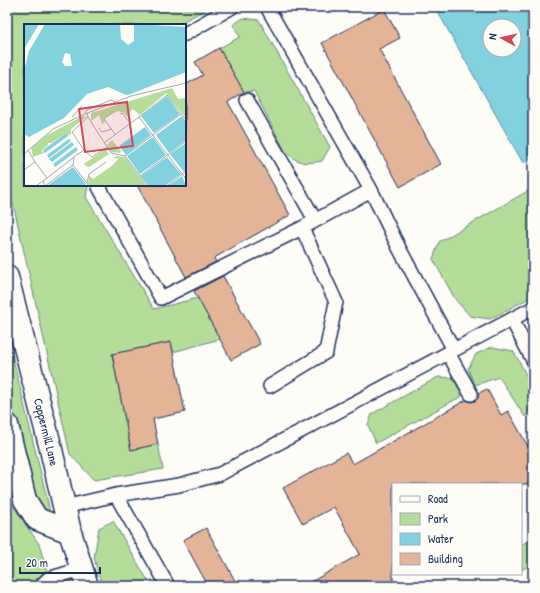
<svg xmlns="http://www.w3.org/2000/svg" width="540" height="593" font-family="'Patrick Hand',sans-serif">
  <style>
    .green { fill: #b5dd9a; stroke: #68867c }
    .water { fill: #82d1df; stroke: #5990ab; fill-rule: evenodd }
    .building { fill: #e4b496; stroke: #1b2f5e }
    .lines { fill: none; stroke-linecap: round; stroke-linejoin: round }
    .lane-casing { stroke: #1b2f5e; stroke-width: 16 }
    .street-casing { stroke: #1b2f5e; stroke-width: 25 }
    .lane { stroke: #fdfcf7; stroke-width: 13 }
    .street { stroke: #fdfcf7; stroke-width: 22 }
    .labels { text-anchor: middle; stroke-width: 3.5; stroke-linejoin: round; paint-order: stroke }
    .street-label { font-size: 12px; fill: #1b2f5e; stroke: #fdfcf7 }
    .inset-road { fill: none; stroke: #a3aaba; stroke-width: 1 }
    .view { fill: #d1495b; fill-opacity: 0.15; stroke: #d1495b; stroke-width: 2 }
    .inset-edge { fill: none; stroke: #1b2f5e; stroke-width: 2 }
  </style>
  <rect width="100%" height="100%" fill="#fdfcf7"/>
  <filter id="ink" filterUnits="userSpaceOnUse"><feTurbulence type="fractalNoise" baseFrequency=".025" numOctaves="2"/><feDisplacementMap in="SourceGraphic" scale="8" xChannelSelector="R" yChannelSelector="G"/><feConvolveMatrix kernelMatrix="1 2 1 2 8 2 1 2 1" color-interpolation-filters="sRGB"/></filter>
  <g filter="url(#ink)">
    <!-- green -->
    <path class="green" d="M 7,7 L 211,7 L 176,25 L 25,25 L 25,185 L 88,185 L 86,197 L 154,309 L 198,298 L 220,339 L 173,352 L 171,342 L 112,354 L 131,450 L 158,444 L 163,469 L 94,480 L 70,454 L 7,177 Z
      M 243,18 L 259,20 L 330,147 L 322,161 C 305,164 298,164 285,151 L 254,91 L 244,92 L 219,48 L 240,37 L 233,25 Z
      M 533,188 L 533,296 L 490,319 L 470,316 L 455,299 L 433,259 L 439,242 Z
      M 7,334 L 49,507 L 49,511 L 46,515 L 36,510 L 7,390 Z
      M 492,347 L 513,351 C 519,360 535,390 533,400 C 532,406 528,412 525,417 L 499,377 L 475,385 L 468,369 L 476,354 Z
      M 438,377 L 453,378 L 462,396 L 376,443 L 368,425 L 372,414 Z
      M 7,497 L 39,544 L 51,586 L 7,586 Z
      M 113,521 L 151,586 L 102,586 L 94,558 L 99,528 Z
      M 533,538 L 533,564 L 521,570 L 521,545 Z"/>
    <!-- water -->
    <path class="water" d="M 435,7 L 533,7 L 533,157 L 523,163 ZM 490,26 L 514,26 L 514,50 L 490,50 Z"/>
    <!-- building -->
    <path class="building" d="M 384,9 L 400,38 L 379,49 L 441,164 L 400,187 L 322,43 Z
      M 219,48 L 244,92 L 228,102 L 290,215 L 214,258 L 216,262 L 186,277 L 137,185 L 185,185 L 185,85 L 203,75 L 195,62 Z
      M 223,276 L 260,344 L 231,360 L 194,291 Z
      M 171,342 L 185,412 L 153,419 L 158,444 L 131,450 L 112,354 Z
      M 487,389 L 501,415 L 508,411 L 533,455 L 533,484 L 393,484 L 393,586 L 304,586 L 360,554 L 334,507 L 303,524 L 283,488 L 346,453 L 353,464 L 466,400 L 471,402 L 475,401 L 478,398 L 479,393 Z
      M 206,528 L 238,586 L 208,586 L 183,540 Z"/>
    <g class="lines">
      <defs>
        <path id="lane" d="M 267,7 L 371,190 L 399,248 L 454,350
          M 185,34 L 232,7
          M 247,100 L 315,220
          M 99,187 L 161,298 L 302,228 L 371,190
          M 512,320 L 533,360
          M 448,353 L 471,394
          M 270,386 L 326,352 L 336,302 L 302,228
          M 116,495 L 179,485 L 220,474 L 533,308
          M 64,507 L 116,495 L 168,586
          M 41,586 L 48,579 L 81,569"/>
        <path id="street" d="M 7,277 L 50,445 L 70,532 L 87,586
          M 7,425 L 25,500 L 37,519 L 70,532"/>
      </defs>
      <!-- lane casing -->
      <use href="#lane" class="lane-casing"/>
      <!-- street casing -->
      <use href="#street" class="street-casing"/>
      <!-- lane -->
      <use href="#lane" class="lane"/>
      <!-- street -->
      <use href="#street" class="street"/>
    </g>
  </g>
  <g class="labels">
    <!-- street labels -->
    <g class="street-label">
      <text transform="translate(46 432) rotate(76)" y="4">Coppermill Lane</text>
    </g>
  </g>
  <!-- overview -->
  <g transform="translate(24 24)">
    <rect width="162" height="162" fill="#fdfcf7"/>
    <path d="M 148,64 L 154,75 L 162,74 L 162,94 L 142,69 L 116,91 L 109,85 L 104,90 L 107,97 L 100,89 L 94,87 L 80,94 L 81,98 L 78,100 L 75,91 L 67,97 L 67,89 ZM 59,92 L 62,93 L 47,105 L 47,110 L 44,112 L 42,109 L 27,119 L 24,119 L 24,121 L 18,126 L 20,129 L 9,133 L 7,124 L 23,111 ZM 88,116 L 97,127 L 96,129 L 87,128 L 83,121 ZM 81,125 L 85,130 L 65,143 L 62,142 L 60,140 ZM 92,132 L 101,133 L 123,162 L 66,162 L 64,160 L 65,153 L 66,152 L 69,155 L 89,141 L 95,134 L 90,135 Z" fill="#b5dd9a"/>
    <path d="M 0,0 L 15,0 L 0,25 ZM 21,0 L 96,0 L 97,15 L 104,21 L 110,17 L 110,0 L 162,3 L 162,48 L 107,70 L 102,71 L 84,63 L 63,70 L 40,94 L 5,113 L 0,110 L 0,47 L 5,27 ZM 41,29 L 46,30 L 48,42 L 41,42 L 38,38 ZM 143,72 L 156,90 L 130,109 L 117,92 ZM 158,92 L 162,98 L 162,116 L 145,129 L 132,111 ZM 121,103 L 127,111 L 102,131 L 95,122 ZM 42,109 L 44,112 L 21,129 L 19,126 ZM 129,113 L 142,131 L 116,150 L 103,132 ZM 45,115 L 47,117 L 25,134 L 23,131 ZM 48,118 L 50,121 L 28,138 L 25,135 ZM 162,119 L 162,146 L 160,148 L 146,130 ZM 52,123 L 54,126 L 31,143 L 29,140 ZM 143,133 L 157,150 L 141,162 L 125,162 L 117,152 ZM 49,143 L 62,160 L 60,162 L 23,162 ZM 158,152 L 162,162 L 144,162 Z" fill="#82d1df" fill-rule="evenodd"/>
    <path class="inset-road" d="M 89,88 L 80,95 L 91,110M 61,89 L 63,86 L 87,76 L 91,78M 63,89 L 64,93 L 48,108 L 60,126 L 50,133 L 49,141 L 65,162M 96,90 L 98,89 L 106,99M 48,93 L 58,82M 64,93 L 87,129 L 101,132 L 124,162M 115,93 L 143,71 L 162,96M 75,104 L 78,108 L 88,105M 80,119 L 115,93 L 162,155M 60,126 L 68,133 L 83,123M 0,130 L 29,105 L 61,90 L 107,72 L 162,59M 101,132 L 157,90M 11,138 L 23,154 L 50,133M 0,146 L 11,138 L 4,126M 116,152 L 162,117M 19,157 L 21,162 L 49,141M 63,159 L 65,150 L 82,138M 12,162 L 23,154M 143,162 L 162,147"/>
    <path class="view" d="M 103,78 L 109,122 L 61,128 L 55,85 Z"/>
    <rect width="162" height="162" class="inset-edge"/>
  </g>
  <!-- margin -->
  <rect width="540" height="593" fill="none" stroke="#fdfcf7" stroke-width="24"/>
  <rect x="12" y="12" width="516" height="569" fill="none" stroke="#1b2f5e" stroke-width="1.5" filter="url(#ink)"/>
  <!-- legend -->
  <rect x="392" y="483" width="130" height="92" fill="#fdfcf7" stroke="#a3aaba"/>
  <rect x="400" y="496" width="20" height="6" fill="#fdfcf7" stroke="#a3aaba"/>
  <text x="428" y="503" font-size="12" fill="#1b2f5e">Road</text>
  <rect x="400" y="513" width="20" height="12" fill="#b5dd9a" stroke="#a3aaba"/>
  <text x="428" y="523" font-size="12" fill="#1b2f5e">Park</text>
  <rect x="400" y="533" width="20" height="12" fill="#82d1df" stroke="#a3aaba"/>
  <text x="428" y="543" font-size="12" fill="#1b2f5e">Water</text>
  <rect x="400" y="553" width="20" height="12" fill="#e4b496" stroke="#a3aaba"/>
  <text x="428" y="563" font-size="12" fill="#1b2f5e">Building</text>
  <!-- north arrow -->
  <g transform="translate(502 38) rotate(278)"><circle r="19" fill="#fdfcf7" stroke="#a3aaba"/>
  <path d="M0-3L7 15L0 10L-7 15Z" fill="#d1495b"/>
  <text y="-6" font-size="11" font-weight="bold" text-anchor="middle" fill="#1b2f5e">N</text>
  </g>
  <!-- scale -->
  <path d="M20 567v6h80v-6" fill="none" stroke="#1b2f5e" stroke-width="2"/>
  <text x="26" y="567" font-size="12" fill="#1b2f5e" stroke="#fdfcf7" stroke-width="3" paint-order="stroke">20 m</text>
</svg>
